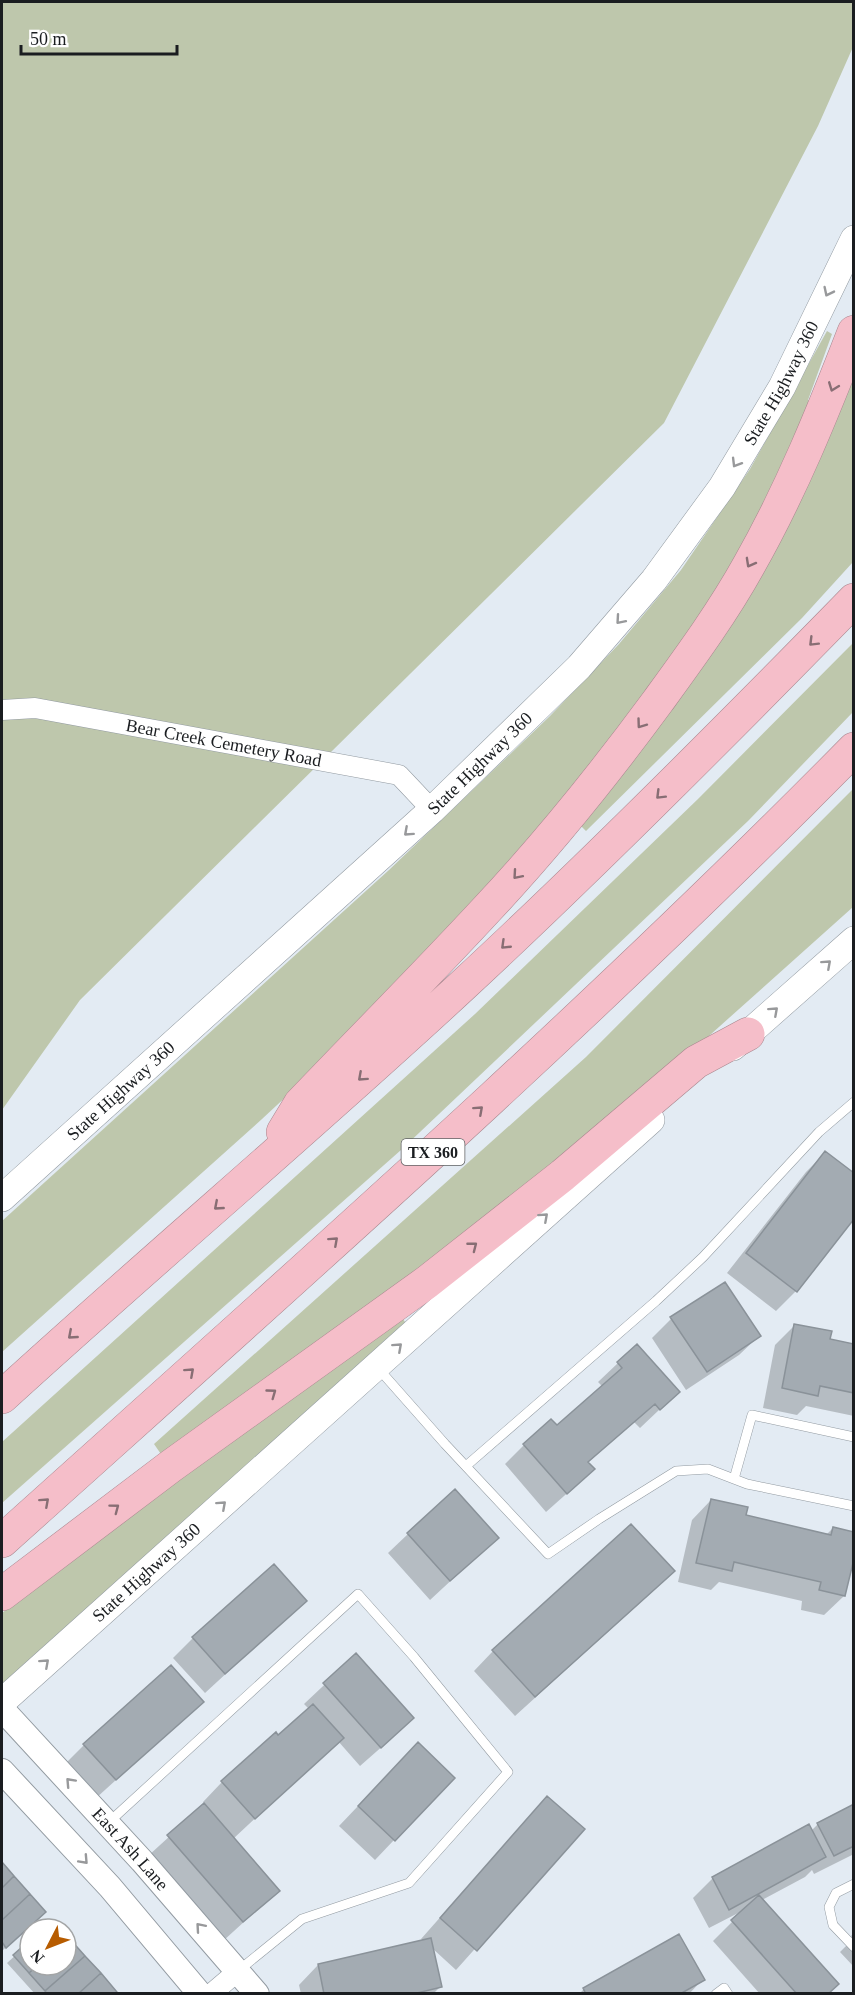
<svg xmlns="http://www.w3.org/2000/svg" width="855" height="1995" font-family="'Times New Roman',serif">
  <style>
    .green { fill: #bec7ac }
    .shadow { fill: #0003 }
    .building { fill: #a3abb2; stroke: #8a9299; stroke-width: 1.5 }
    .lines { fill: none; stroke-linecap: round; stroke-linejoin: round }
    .service-casing { stroke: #929aa1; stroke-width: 10 }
    .minor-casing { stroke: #929aa1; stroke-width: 21 }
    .tertiary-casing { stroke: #929aa1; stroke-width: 26 }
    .secondary-casing { stroke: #929aa1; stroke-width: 28 }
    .motorway-casing { stroke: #a8868e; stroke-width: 34 }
    .service { stroke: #fff; stroke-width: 9 }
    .minor { stroke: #fff; stroke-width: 20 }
    .tertiary { stroke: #fff; stroke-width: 24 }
    .secondary { stroke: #fff; stroke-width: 27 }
    .motorway { stroke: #f5bec9; stroke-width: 33 }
    .oneway { stroke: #98999b }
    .oneway2 { stroke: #886e74 }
    .labels { text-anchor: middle; stroke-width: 4.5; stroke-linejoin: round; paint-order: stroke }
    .shield { fill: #fff; stroke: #5f6163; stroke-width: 1.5 }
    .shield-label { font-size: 16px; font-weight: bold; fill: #1a1d20 }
    .street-label { font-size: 18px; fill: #1a1d20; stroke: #fff }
  </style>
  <rect width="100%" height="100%" fill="#e3ebf3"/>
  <!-- green -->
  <path class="green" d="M 2,2 L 854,2 L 853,47 L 818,126 L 664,423 L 80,1000 L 2,1110 Z
    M 827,331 L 832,334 L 808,400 L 814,405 L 728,578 L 585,779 L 347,1040 L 262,1119 L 2,1352 L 2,1221 L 389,870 L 550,716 L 619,644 L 681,570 L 750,469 Z
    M 853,364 L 853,562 L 802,618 L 586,831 L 577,822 Z
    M 853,643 L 853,712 L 748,821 L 401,1150 L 2,1503 L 2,1442 L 475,1014 L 698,799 Z
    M 853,789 L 853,907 L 691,1052 L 518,1200 L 163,1457 L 154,1444 L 586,1057 Z
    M 401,1316 L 407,1325 L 2,1684 L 2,1613 L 68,1561 Z"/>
  <!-- shadow -->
  <path class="shadow" d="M 825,1153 L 854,1216 L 796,1291 L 776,1311 L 727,1273 L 806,1172 Z
    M 671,1319 L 759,1336 L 739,1355 L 686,1390 L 652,1338 Z
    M 795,1325 L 828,1340 L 854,1345 L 854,1416 L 806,1406 L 797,1415 L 763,1408 L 775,1345 Z
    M 618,1363 L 678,1392 L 640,1428 L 634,1422 L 587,1463 L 573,1488 L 546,1512 L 505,1464 L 524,1445 L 557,1427 L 603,1387 L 598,1382 Z
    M 711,1500 L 744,1516 L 826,1535 L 833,1528 L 844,1596 L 824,1615 L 801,1610 L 802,1601 L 719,1582 L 711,1590 L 678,1582 L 692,1520 Z
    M 408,1534 L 497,1538 L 430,1600 L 388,1553 Z
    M 653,1591 L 515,1716 L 474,1671 L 493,1651 Z
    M 305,1601 L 205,1693 L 173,1658 L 193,1638 Z
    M 356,1655 L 393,1737 L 360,1766 L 338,1741 L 233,1839 L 278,1891 L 223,1941 L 148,1856 L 205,1804 L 203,1802 L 222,1782 L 309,1709 L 304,1704 Z
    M 202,1702 L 95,1799 L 65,1764 L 84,1745 Z
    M 398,1764 L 394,1840 L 375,1860 L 339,1826 Z
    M 854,1805 L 854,1854 L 814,1874 L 812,1870 L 805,1877 L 762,1900 L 827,1994 L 760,1994 L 713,1941 L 744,1910 L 709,1928 L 693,1898 L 713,1878 L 811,1831 L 818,1824 Z
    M 528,1818 L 582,1829 L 456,1970 L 432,1948 L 441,1986 L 433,1994 L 301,1994 L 299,1985 L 318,1965 L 424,1941 L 421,1939 Z
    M 2,1864 L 44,1912 L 2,1951 Z
    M 854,1933 L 854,1967 L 840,1952 L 853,1939 L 851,1936 Z
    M 66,1937 L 115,1991 L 113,1994 L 35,1994 L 7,1963 L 30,1942 L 30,1965 L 66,1965 Z
    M 703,1979 L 689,1994 L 579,1994 L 584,1989 Z"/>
  <!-- building -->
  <path class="building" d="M 825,1151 L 854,1173 L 854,1219 L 797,1292 L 746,1253 Z
    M 725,1282 L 761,1336 L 707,1372 L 670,1317 Z
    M 794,1324 L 832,1331 L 830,1339 L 854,1344 L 854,1393 L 820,1386 L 818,1396 L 782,1388 Z
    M 637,1344 L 680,1392 L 660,1410 L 655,1404 L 588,1462 L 595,1469 L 567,1494 L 523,1444 L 551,1419 L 557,1425 L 622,1368 L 617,1362 Z
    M 455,1489 L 499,1538 L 450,1581 L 407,1533 Z
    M 711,1499 L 748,1507 L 746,1515 L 831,1535 L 833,1527 L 854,1532 L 854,1559 L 845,1596 L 819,1590 L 821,1582 L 734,1562 L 732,1571 L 696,1563 Z
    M 631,1524 L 675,1571 L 535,1697 L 492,1650 Z
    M 274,1564 L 307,1601 L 225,1674 L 192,1637 Z
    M 356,1653 L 414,1718 L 381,1748 L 323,1683 Z
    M 171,1665 L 204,1702 L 116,1780 L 83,1744 Z
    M 313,1704 L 344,1738 L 255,1819 L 221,1781 L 276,1732 L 278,1735 Z
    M 418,1742 L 455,1778 L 395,1841 L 358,1806 Z
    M 547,1796 L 585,1829 L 477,1951 L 440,1918 Z
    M 204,1803 L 280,1891 L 243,1922 L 167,1835 Z
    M 854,1804 L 854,1846 L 834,1856 L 817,1823 Z
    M 809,1824 L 826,1857 L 729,1910 L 712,1877 Z
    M 2,1862 L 14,1876 L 2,1888 Z
    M 14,1876 L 30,1894 L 2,1920 L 2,1888 Z
    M 30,1894 L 46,1912 L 6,1948 L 2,1942 L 2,1920 Z
    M 759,1895 L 839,1984 L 828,1994 L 797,1994 L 731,1920 Z
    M 53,1920 L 61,1929 L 42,1929 Z
    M 679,1934 L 705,1980 L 680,1994 L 586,1994 L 583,1988 Z
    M 69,1938 L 85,1956 L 45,1991 L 29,1973 L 38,1965 L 66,1965 L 66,1940 Z
    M 431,1938 L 442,1987 L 413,1994 L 324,1994 L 318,1964 Z
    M 30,1940 L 30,1965 L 38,1965 L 29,1973 L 13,1955 Z
    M 85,1956 L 101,1973 L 78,1994 L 47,1994 L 45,1991 Z
    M 101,1973 L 117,1992 L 114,1994 L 78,1994 Z"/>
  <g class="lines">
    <defs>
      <path id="service" d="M 377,1367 L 445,1444 L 548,1554 L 599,1519 L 676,1471 L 708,1469 L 747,1484 L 854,1506
        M 466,1466 L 656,1301 L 703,1257 L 819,1132 L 854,1102
        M 734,1479 L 752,1415 L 854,1437
        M 108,1823 L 358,1594 L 414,1657 L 508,1772 L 409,1883 L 302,1919 L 238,1971
        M 854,1884 L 836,1893 L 829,1907 L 833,1925 L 854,1947
        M 716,1994 L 724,1988 L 728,1994"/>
      <g id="minor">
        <path id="s1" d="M 2,710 L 35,708 L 399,775 L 432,810"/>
        <path d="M 211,1994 L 238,1971"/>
      </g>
      <g id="tertiary">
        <path id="s2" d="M 2,1709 L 142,1861 L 257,1994"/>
        <path d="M 2,1771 L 110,1887 L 200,1994"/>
      </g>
      <g id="secondary">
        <path d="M 733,1047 L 854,940"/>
        <path id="s3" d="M 2,1198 L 432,810 L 579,667 L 654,580 L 722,487 L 782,387 L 854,239"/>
        <path id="s4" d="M 2,1702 L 651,1120"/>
      </g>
      <path id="motorway" d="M 283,1132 L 300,1104 C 362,1039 426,975 487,909 C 548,844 605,773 658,701 C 690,657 723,612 749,565 C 791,491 823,412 854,332
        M 2,1397 C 153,1259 310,1127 461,987 C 596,862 726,731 854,600
        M 2,1541 C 290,1282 581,1026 854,749
        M 2,1594 L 171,1466 L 427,1282 L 563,1175 L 696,1062 L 748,1034"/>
    </defs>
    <!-- service casing -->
    <use href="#service" class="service-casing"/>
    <!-- minor casing -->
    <use href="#minor" class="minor-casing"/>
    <!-- tertiary casing -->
    <use href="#tertiary" class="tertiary-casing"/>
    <!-- secondary casing -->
    <use href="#secondary" class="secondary-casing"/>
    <!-- motorway casing -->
    <use href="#motorway" class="motorway-casing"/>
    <!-- service -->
    <use href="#service" class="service"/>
    <!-- minor -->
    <use href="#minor" class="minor"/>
    <!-- tertiary -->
    <use href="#tertiary" class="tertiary"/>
    <!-- secondary -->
    <use href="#secondary" class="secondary"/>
    <!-- motorway -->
    <use href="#motorway" class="motorway"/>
  </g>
  <!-- one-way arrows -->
  <defs><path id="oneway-chevron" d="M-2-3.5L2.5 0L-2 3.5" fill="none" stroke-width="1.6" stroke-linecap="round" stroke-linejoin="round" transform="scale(1.5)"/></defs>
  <g class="oneway">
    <use href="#oneway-chevron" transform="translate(828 292) rotate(116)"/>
    <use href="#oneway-chevron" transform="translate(736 463) rotate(121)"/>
    <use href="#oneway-chevron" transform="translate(620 620) rotate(131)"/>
    <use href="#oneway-chevron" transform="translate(408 832) rotate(138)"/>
    <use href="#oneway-chevron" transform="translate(827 964) rotate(-42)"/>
    <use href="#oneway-chevron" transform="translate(774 1011) rotate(-42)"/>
    <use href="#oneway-chevron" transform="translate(544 1217) rotate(-42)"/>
    <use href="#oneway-chevron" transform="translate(398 1347) rotate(-42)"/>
    <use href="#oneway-chevron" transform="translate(222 1505) rotate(-42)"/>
    <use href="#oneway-chevron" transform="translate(45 1663) rotate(-42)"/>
    <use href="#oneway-chevron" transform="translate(70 1782) rotate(-133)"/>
    <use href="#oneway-chevron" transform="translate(84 1860) rotate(47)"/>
    <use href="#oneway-chevron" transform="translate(200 1927) rotate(-131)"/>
  </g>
  <g class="oneway2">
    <use href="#oneway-chevron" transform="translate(833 387) rotate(111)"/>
    <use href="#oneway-chevron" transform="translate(750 563) rotate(119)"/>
    <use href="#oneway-chevron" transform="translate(813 642) rotate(135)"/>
    <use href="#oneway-chevron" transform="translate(641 724) rotate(126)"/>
    <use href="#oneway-chevron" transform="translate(660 795) rotate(135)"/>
    <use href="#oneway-chevron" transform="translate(517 875) rotate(131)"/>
    <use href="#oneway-chevron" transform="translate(505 945) rotate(136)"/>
    <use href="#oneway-chevron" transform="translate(362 1077) rotate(138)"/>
    <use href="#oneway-chevron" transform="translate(479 1110) rotate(-42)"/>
    <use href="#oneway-chevron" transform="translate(218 1206) rotate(139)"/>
    <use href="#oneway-chevron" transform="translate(334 1241) rotate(-42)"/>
    <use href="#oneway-chevron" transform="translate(473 1246) rotate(-38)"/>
    <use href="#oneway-chevron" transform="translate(72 1335) rotate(139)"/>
    <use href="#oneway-chevron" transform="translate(190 1372) rotate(-42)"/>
    <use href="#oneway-chevron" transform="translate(272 1393) rotate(-36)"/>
    <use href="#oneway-chevron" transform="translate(45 1502) rotate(-42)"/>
    <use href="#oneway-chevron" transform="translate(115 1508) rotate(-37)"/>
  </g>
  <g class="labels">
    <!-- shield labels -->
    <rect class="shield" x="401.5" y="1139" width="63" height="26" rx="4.5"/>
    <g class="shield-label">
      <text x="433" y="1158">TX 360</text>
    </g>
    <!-- street labels -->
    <g class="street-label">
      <text dy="6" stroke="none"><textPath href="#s3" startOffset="1134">State Highway 360</textPath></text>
      <text dy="6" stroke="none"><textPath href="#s1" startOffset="225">Bear Creek Cemetery Road</textPath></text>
      <text dy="6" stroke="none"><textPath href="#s3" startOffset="646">State Highway 360</textPath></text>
      <text dy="6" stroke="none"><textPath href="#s3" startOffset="160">State Highway 360</textPath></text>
      <text dy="6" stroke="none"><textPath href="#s4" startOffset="194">State Highway 360</textPath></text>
      <text dy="6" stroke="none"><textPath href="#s2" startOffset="190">East Ash Lane</textPath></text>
    </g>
  </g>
  <!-- border -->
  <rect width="855" height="1995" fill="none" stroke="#1a1d20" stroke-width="6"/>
  <!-- north arrow -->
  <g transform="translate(48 1947) rotate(228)"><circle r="28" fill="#ffffff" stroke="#a3a5a6" stroke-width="1.5"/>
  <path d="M0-4.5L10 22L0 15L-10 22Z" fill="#b75c00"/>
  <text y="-9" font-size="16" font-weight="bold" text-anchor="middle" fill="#1a1d20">N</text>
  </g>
  <!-- scale -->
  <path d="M21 45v9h156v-9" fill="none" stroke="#1a1d20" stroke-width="3"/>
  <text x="30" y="45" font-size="18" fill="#1a1d20" stroke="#ffffff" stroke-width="4.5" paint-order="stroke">50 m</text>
</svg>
